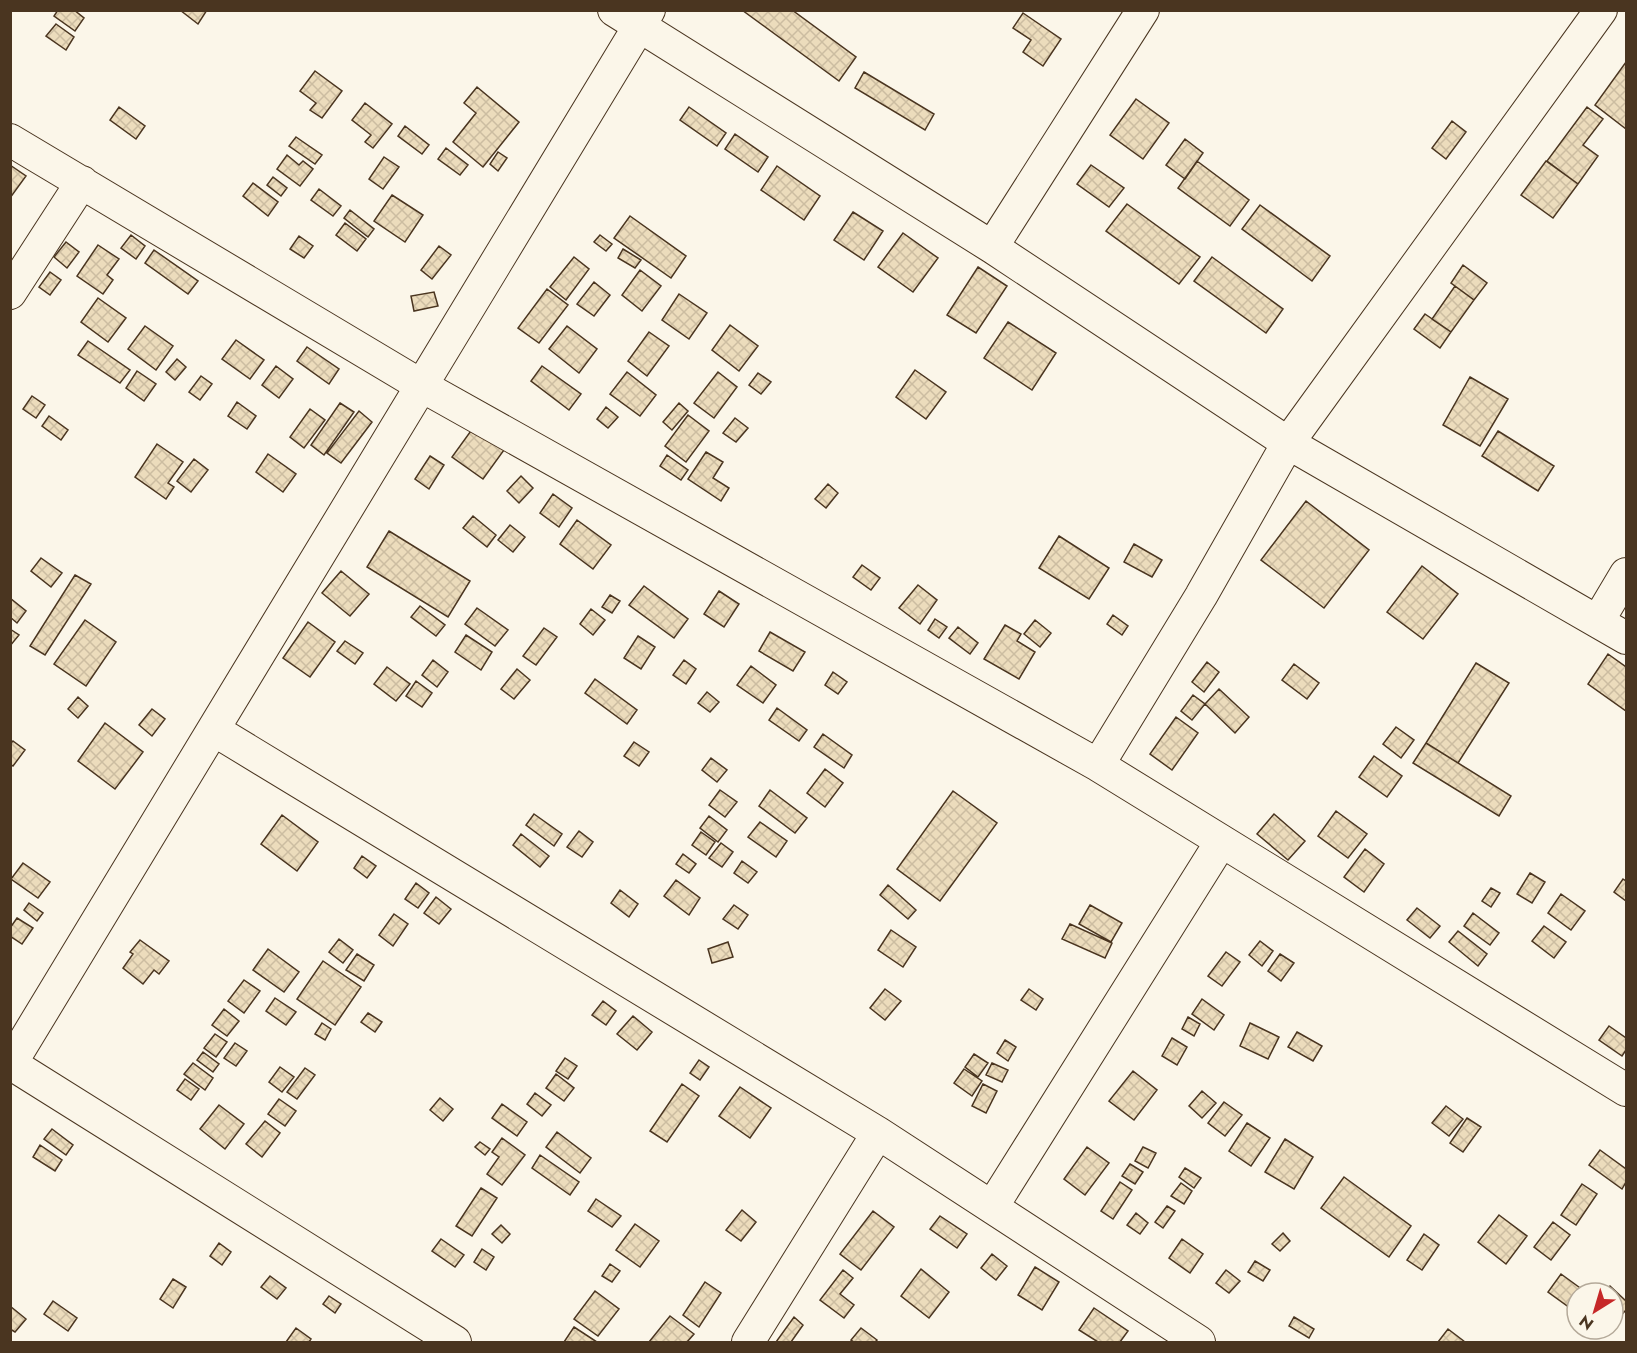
<svg xmlns="http://www.w3.org/2000/svg" width="1637" height="1353" font-family="Jost,sans-serif">
  <style>
    .building { fill: url(#building-cross-hatch); stroke: #4a3520; stroke-width: 1.5 }
    .lines { fill: none; stroke-linecap: round; stroke-linejoin: round }
    .street-casing { stroke: #4a3520; stroke-width: 34 }
    .street { stroke: #fbf6e9; stroke-width: 32 }
  </style>
  <defs>
    <pattern id="building-cross-hatch" width="8" height="8" patternUnits="userSpaceOnUse" patternTransform="scale(1.5)"><rect width="8" height="8" fill="#ecdcbc"/><path d="M0 0l8 8M0 8l8-8" fill="none" stroke="#ccbda1"/></pattern>
  </defs>
  <rect width="100%" height="100%" fill="#fbf6e9"/>
  <!-- building -->
  <path class="building" d="M 58,10 L 74,10 L 84,18 L 75,31 L 54,16 Z
    M 180,10 L 207,10 L 198,24 Z
    M 742,10 L 792,10 L 856,57 L 839,81 Z
    M 1023,13 L 1061,39 L 1043,66 L 1023,52 L 1031,40 L 1013,28 Z
    M 56,24 L 74,37 L 66,50 L 46,36 Z
    M 1626,62 L 1626,129 L 1595,105 Z
    M 315,71 L 342,91 L 322,118 L 310,110 L 316,103 L 300,91 Z
    M 864,72 L 934,114 L 925,130 L 855,88 Z
    M 477,87 L 519,122 L 483,167 L 453,142 L 476,113 L 464,103 Z
    M 1136,99 L 1169,123 L 1143,159 L 1110,135 Z
    M 365,103 L 392,124 L 373,148 L 365,142 L 371,135 L 352,120 Z
    M 119,107 L 145,126 L 136,139 L 110,120 Z
    M 689,107 L 726,133 L 717,146 L 680,120 Z
    M 1587,107 L 1603,119 L 1583,145 L 1598,156 L 1578,184 L 1547,161 Z
    M 1452,121 L 1466,132 L 1446,159 L 1432,148 Z
    M 405,126 L 429,145 L 422,154 L 398,136 Z
    M 735,134 L 768,157 L 758,172 L 725,149 Z
    M 296,137 L 322,155 L 315,164 L 289,146 Z
    M 1185,139 L 1203,153 L 1185,179 L 1166,165 Z
    M 446,148 L 468,165 L 460,175 L 438,159 Z
    M 498,152 L 507,158 L 498,171 L 490,164 Z
    M 287,155 L 299,165 L 303,161 L 313,169 L 300,186 L 277,169 Z
    M 384,157 L 399,167 L 383,189 L 369,179 Z
    M 1197,161 L 1249,200 L 1230,226 L 1178,188 Z
    M 1546,161 L 1578,184 L 1553,218 L 1521,195 Z
    M 10,165 L 26,176 L 10,198 Z
    M 1091,165 L 1124,188 L 1109,207 L 1077,184 Z
    M 777,166 L 820,196 L 804,220 L 761,190 Z
    M 273,177 L 287,188 L 281,196 L 267,185 Z
    M 253,183 L 278,202 L 268,216 L 243,196 Z
    M 319,189 L 341,206 L 333,216 L 311,200 Z
    M 392,195 L 423,215 L 405,242 L 374,221 Z
    M 1127,204 L 1200,257 L 1179,284 L 1106,231 Z
    M 1260,205 L 1330,256 L 1312,281 L 1242,229 Z
    M 350,210 L 374,229 L 368,237 L 344,218 Z
    M 853,212 L 883,231 L 864,260 L 834,240 Z
    M 630,216 L 686,256 L 671,278 L 614,238 Z
    M 345,223 L 366,239 L 357,251 L 336,235 Z
    M 903,233 L 938,258 L 913,292 L 878,267 Z
    M 131,235 L 145,246 L 136,259 L 121,248 Z
    M 600,235 L 612,244 L 606,251 L 594,242 Z
    M 299,236 L 313,246 L 304,258 L 290,249 Z
    M 66,242 L 79,252 L 67,268 L 54,257 Z
    M 98,245 L 119,259 L 107,275 L 113,280 L 103,294 L 77,276 Z
    M 439,246 L 451,255 L 432,279 L 421,270 Z
    M 623,249 L 641,260 L 635,268 L 618,258 Z
    M 154,250 L 198,281 L 188,294 L 145,263 Z
    M 574,257 L 589,269 L 566,300 L 550,287 Z
    M 1212,257 L 1283,309 L 1266,333 L 1194,281 Z
    M 1463,265 L 1487,283 L 1474,300 L 1451,283 Z
    M 978,267 L 1007,286 L 976,333 L 947,315 Z
    M 640,270 L 661,286 L 642,311 L 622,295 Z
    M 50,272 L 61,280 L 50,295 L 39,287 Z
    M 594,282 L 610,295 L 594,316 L 577,304 Z
    M 1455,286 L 1474,300 L 1451,332 L 1432,319 Z
    M 547,289 L 568,305 L 539,343 L 518,328 Z
    M 434,292 L 438,306 L 414,311 L 411,296 Z
    M 679,294 L 707,313 L 689,339 L 662,320 Z
    M 98,298 L 126,318 L 108,342 L 81,322 Z
    M 1425,314 L 1451,332 L 1440,348 L 1414,329 Z
    M 1008,322 L 1056,353 L 1032,390 L 984,358 Z
    M 730,325 L 758,346 L 739,371 L 712,350 Z
    M 145,326 L 173,346 L 156,370 L 128,349 Z
    M 567,326 L 597,349 L 579,373 L 549,349 Z
    M 649,332 L 669,346 L 647,376 L 628,361 Z
    M 236,340 L 264,360 L 250,379 L 222,359 Z
    M 88,341 L 130,370 L 120,383 L 78,355 Z
    M 307,347 L 339,369 L 329,384 L 297,361 Z
    M 177,359 L 186,367 L 175,380 L 166,372 Z
    M 276,366 L 293,379 L 279,398 L 262,385 Z
    M 542,366 L 581,394 L 569,410 L 531,381 Z
    M 915,370 L 946,392 L 926,419 L 896,397 Z
    M 137,371 L 156,384 L 144,401 L 126,388 Z
    M 627,372 L 656,395 L 640,416 L 610,394 Z
    M 718,372 L 737,387 L 714,418 L 694,403 Z
    M 758,373 L 771,382 L 761,394 L 749,385 Z
    M 201,376 L 212,384 L 200,400 L 189,392 Z
    M 1470,377 L 1508,399 L 1480,446 L 1443,425 Z
    M 32,396 L 45,405 L 36,418 L 23,409 Z
    M 237,402 L 256,416 L 247,429 L 228,416 Z
    M 340,403 L 354,412 L 324,455 L 311,445 Z
    M 679,403 L 688,411 L 672,430 L 663,422 Z
    M 606,407 L 618,417 L 608,428 L 597,419 Z
    M 310,409 L 325,420 L 304,448 L 290,437 Z
    M 359,411 L 372,422 L 341,463 L 327,453 Z
    M 688,415 L 709,431 L 686,462 L 665,446 Z
    M 49,416 L 68,430 L 61,440 L 42,426 Z
    M 735,418 L 748,428 L 736,442 L 723,433 Z
    M 473,428 L 504,450 L 483,479 L 452,457 Z
    M 1498,431 L 1554,466 L 1538,491 L 1482,456 Z
    M 157,444 L 183,462 L 168,483 L 174,487 L 166,499 L 135,477 Z
    M 706,452 L 723,462 L 713,478 L 729,488 L 721,501 L 688,479 Z
    M 268,454 L 296,474 L 283,492 L 256,472 Z
    M 667,455 L 688,470 L 681,480 L 660,466 Z
    M 430,456 L 444,465 L 429,489 L 415,479 Z
    M 194,459 L 208,470 L 191,492 L 177,481 Z
    M 521,476 L 533,488 L 519,503 L 507,491 Z
    M 828,484 L 838,493 L 826,508 L 815,499 Z
    M 553,494 L 572,508 L 559,527 L 540,513 Z
    M 1306,501 L 1369,550 L 1324,608 L 1261,560 Z
    M 473,516 L 496,535 L 487,547 L 463,528 Z
    M 577,520 L 611,545 L 593,569 L 560,544 Z
    M 510,525 L 525,537 L 513,552 L 498,540 Z
    M 389,531 L 470,581 L 448,617 L 367,567 Z
    M 1059,536 L 1109,568 L 1089,599 L 1039,568 Z
    M 1134,544 L 1162,560 L 1152,577 L 1124,562 Z
    M 41,558 L 62,573 L 51,587 L 31,571 Z
    M 862,565 L 880,578 L 871,590 L 853,577 Z
    M 1422,566 L 1458,594 L 1423,639 L 1387,612 Z
    M 341,571 L 369,594 L 350,616 L 322,593 Z
    M 75,575 L 91,584 L 45,655 L 30,646 Z
    M 918,585 L 937,600 L 920,624 L 899,608 Z
    M 644,586 L 688,619 L 674,638 L 629,605 Z
    M 719,591 L 739,604 L 724,627 L 704,614 Z
    M 610,595 L 620,601 L 612,613 L 602,607 Z
    M 10,598 L 26,611 L 17,623 L 10,617 Z
    M 420,606 L 445,625 L 436,636 L 411,617 Z
    M 477,608 L 508,630 L 495,646 L 465,624 Z
    M 591,609 L 605,620 L 593,635 L 580,624 Z
    M 1113,615 L 1128,626 L 1122,635 L 1107,624 Z
    M 935,619 L 947,627 L 939,638 L 928,630 Z
    M 85,620 L 116,642 L 86,686 L 54,664 Z
    M 1035,620 L 1051,633 L 1040,647 L 1024,634 Z
    M 308,622 L 335,642 L 310,677 L 283,658 Z
    M 1005,625 L 1021,634 L 1017,641 L 1035,652 L 1019,679 L 984,659 Z
    M 958,627 L 978,643 L 970,654 L 949,638 Z
    M 544,628 L 557,637 L 536,665 L 523,656 Z
    M 10,629 L 19,635 L 10,646 Z
    M 770,632 L 805,652 L 793,671 L 759,651 Z
    M 466,635 L 492,652 L 481,670 L 455,652 Z
    M 638,636 L 655,647 L 641,669 L 624,658 Z
    M 345,641 L 363,653 L 355,664 L 337,651 Z
    M 1608,654 L 1626,667 L 1626,711 L 1588,684 Z
    M 433,660 L 448,672 L 437,687 L 422,675 Z
    M 684,660 L 696,669 L 686,684 L 673,675 Z
    M 1207,662 L 1219,672 L 1204,692 L 1192,682 Z
    M 1476,663 L 1509,683 L 1458,763 L 1426,743 Z
    M 1294,664 L 1319,683 L 1307,699 L 1282,680 Z
    M 751,666 L 776,685 L 763,703 L 737,685 Z
    M 387,667 L 410,684 L 396,701 L 374,684 Z
    M 517,669 L 530,680 L 514,699 L 501,689 Z
    M 833,672 L 847,682 L 838,694 L 825,685 Z
    M 595,679 L 637,710 L 627,724 L 585,693 Z
    M 416,681 L 432,693 L 422,707 L 406,696 Z
    M 1219,689 L 1249,717 L 1235,733 L 1205,704 Z
    M 707,692 L 719,702 L 710,712 L 698,703 Z
    M 1193,695 L 1205,704 L 1192,720 L 1181,711 Z
    M 78,697 L 88,706 L 78,718 L 68,709 Z
    M 777,708 L 807,730 L 799,741 L 769,720 Z
    M 152,709 L 165,719 L 152,736 L 139,725 Z
    M 1176,717 L 1198,733 L 1172,770 L 1150,754 Z
    M 105,723 L 143,752 L 115,789 L 78,761 Z
    M 1396,727 L 1414,740 L 1401,758 L 1383,744 Z
    M 823,734 L 852,755 L 844,768 L 814,747 Z
    M 13,741 L 25,750 L 13,766 L 10,764 L 10,744 Z
    M 634,742 L 649,752 L 639,766 L 624,756 Z
    M 1426,743 L 1511,796 L 1499,816 L 1413,763 Z
    M 1374,756 L 1402,776 L 1387,797 L 1359,777 Z
    M 711,758 L 727,770 L 717,782 L 702,770 Z
    M 825,769 L 843,783 L 825,807 L 807,793 Z
    M 720,790 L 737,802 L 725,817 L 709,805 Z
    M 770,790 L 807,818 L 795,833 L 759,806 Z
    M 953,791 L 997,823 L 940,901 L 897,869 Z
    M 1336,811 L 1367,834 L 1348,858 L 1318,836 Z
    M 534,814 L 562,834 L 554,846 L 526,825 Z
    M 1274,814 L 1305,841 L 1288,860 L 1257,834 Z
    M 282,815 L 318,842 L 297,871 L 261,844 Z
    M 709,816 L 727,830 L 718,842 L 700,828 Z
    M 760,822 L 787,841 L 776,857 L 748,837 Z
    M 579,831 L 593,842 L 582,857 L 567,847 Z
    M 701,832 L 715,842 L 706,855 L 692,845 Z
    M 521,834 L 549,856 L 540,867 L 513,845 Z
    M 721,843 L 733,852 L 722,867 L 709,858 Z
    M 1365,849 L 1384,864 L 1364,892 L 1344,877 Z
    M 683,854 L 696,864 L 689,873 L 676,864 Z
    M 362,856 L 376,866 L 367,878 L 354,868 Z
    M 742,861 L 757,872 L 748,883 L 734,873 Z
    M 23,863 L 50,882 L 38,898 L 11,879 Z
    M 1530,873 L 1545,882 L 1532,903 L 1517,894 Z
    M 1623,879 L 1626,881 L 1626,901 L 1614,892 Z
    M 676,880 L 700,898 L 689,915 L 664,896 Z
    M 416,883 L 429,893 L 418,908 L 405,899 Z
    M 888,885 L 916,910 L 908,919 L 880,895 Z
    M 1491,888 L 1500,893 L 1491,907 L 1482,901 Z
    M 620,890 L 638,904 L 629,917 L 611,903 Z
    M 1561,894 L 1585,911 L 1571,930 L 1548,913 Z
    M 436,897 L 451,909 L 439,924 L 424,913 Z
    M 29,903 L 43,913 L 37,921 L 24,910 Z
    M 734,905 L 748,915 L 738,929 L 723,919 Z
    M 1090,905 L 1122,923 L 1111,942 L 1079,924 Z
    M 1417,908 L 1440,926 L 1430,938 L 1407,920 Z
    M 1473,913 L 1499,933 L 1490,945 L 1464,926 Z
    M 394,914 L 408,924 L 393,946 L 379,935 Z
    M 17,918 L 33,928 L 22,944 L 10,936 L 10,928 Z
    M 1070,924 L 1112,943 L 1105,958 L 1062,939 Z
    M 1544,926 L 1566,942 L 1554,958 L 1532,941 Z
    M 891,930 L 916,947 L 903,967 L 878,950 Z
    M 1458,931 L 1487,954 L 1478,966 L 1449,942 Z
    M 339,939 L 353,950 L 343,963 L 329,952 Z
    M 140,940 L 169,961 L 159,974 L 154,970 L 143,984 L 123,968 L 133,954 L 130,952 Z
    M 1260,941 L 1273,951 L 1262,966 L 1249,955 Z
    M 728,942 L 733,957 L 712,963 L 708,949 Z
    M 268,949 L 299,972 L 284,992 L 253,970 Z
    M 1226,952 L 1240,962 L 1222,986 L 1208,976 Z
    M 357,954 L 374,965 L 364,981 L 346,970 Z
    M 1280,954 L 1294,963 L 1281,981 L 1268,971 Z
    M 323,961 L 361,987 L 335,1025 L 297,999 Z
    M 244,980 L 260,991 L 244,1013 L 228,1001 Z
    M 885,989 L 901,1001 L 885,1020 L 870,1008 Z
    M 1029,989 L 1043,999 L 1036,1010 L 1021,1000 Z
    M 275,998 L 296,1012 L 286,1025 L 266,1011 Z
    M 1202,999 L 1224,1015 L 1214,1030 L 1192,1014 Z
    M 603,1001 L 616,1011 L 606,1025 L 592,1015 Z
    M 224,1009 L 239,1021 L 227,1036 L 212,1025 Z
    M 368,1013 L 382,1022 L 375,1032 L 361,1022 Z
    M 633,1016 L 652,1032 L 637,1050 L 617,1034 Z
    M 1188,1017 L 1200,1024 L 1194,1036 L 1182,1029 Z
    M 322,1023 L 331,1029 L 325,1040 L 315,1034 Z
    M 1250,1023 L 1279,1037 L 1268,1059 L 1240,1046 Z
    M 1609,1026 L 1626,1038 L 1626,1050 L 1622,1056 L 1599,1040 Z
    M 1297,1032 L 1322,1046 L 1313,1061 L 1288,1047 Z
    M 215,1034 L 227,1042 L 216,1057 L 204,1048 Z
    M 1172,1038 L 1187,1047 L 1177,1065 L 1162,1056 Z
    M 1005,1040 L 1016,1047 L 1008,1061 L 997,1053 Z
    M 235,1043 L 247,1051 L 236,1066 L 224,1058 Z
    M 203,1052 L 219,1064 L 213,1072 L 197,1060 Z
    M 974,1054 L 988,1063 L 978,1077 L 965,1067 Z
    M 565,1058 L 577,1066 L 568,1079 L 556,1071 Z
    M 699,1060 L 709,1067 L 700,1080 L 690,1073 Z
    M 193,1063 L 213,1078 L 205,1090 L 184,1074 Z
    M 992,1063 L 1008,1070 L 1002,1082 L 986,1075 Z
    M 280,1067 L 294,1077 L 282,1092 L 269,1082 Z
    M 305,1068 L 315,1075 L 297,1099 L 287,1092 Z
    M 964,1069 L 982,1081 L 972,1096 L 954,1083 Z
    M 1133,1071 L 1157,1090 L 1134,1120 L 1109,1101 Z
    M 556,1074 L 574,1088 L 564,1101 L 546,1088 Z
    M 185,1079 L 199,1089 L 191,1100 L 177,1090 Z
    M 682,1084 L 699,1096 L 667,1142 L 650,1131 Z
    M 983,1084 L 997,1091 L 986,1113 L 972,1106 Z
    M 740,1087 L 771,1108 L 750,1138 L 719,1116 Z
    M 1202,1091 L 1216,1103 L 1202,1118 L 1189,1106 Z
    M 535,1093 L 551,1105 L 542,1116 L 527,1104 Z
    M 440,1098 L 453,1109 L 443,1121 L 430,1110 Z
    M 279,1099 L 296,1111 L 285,1126 L 268,1114 Z
    M 1224,1102 L 1242,1115 L 1225,1136 L 1208,1123 Z
    M 502,1104 L 527,1122 L 517,1136 L 492,1118 Z
    M 219,1105 L 244,1124 L 225,1149 L 200,1129 Z
    M 1446,1106 L 1463,1119 L 1449,1136 L 1432,1123 Z
    M 1467,1118 L 1481,1127 L 1463,1152 L 1450,1143 Z
    M 265,1121 L 280,1133 L 262,1157 L 246,1144 Z
    M 1247,1123 L 1270,1138 L 1251,1166 L 1229,1151 Z
    M 52,1129 L 73,1145 L 66,1155 L 44,1139 Z
    M 557,1132 L 591,1158 L 580,1173 L 546,1147 Z
    M 502,1138 L 525,1155 L 502,1185 L 487,1174 L 499,1157 L 492,1152 Z
    M 1285,1139 L 1313,1157 L 1294,1189 L 1265,1172 Z
    M 480,1142 L 490,1149 L 485,1155 L 475,1147 Z
    M 40,1145 L 62,1160 L 55,1171 L 33,1157 Z
    M 1087,1147 L 1109,1163 L 1085,1195 L 1064,1179 Z
    M 1143,1147 L 1156,1153 L 1148,1168 L 1135,1161 Z
    M 1600,1150 L 1626,1169 L 1626,1182 L 1622,1189 L 1589,1165 Z
    M 540,1155 L 579,1182 L 570,1195 L 532,1168 Z
    M 1130,1164 L 1143,1172 L 1135,1184 L 1122,1176 Z
    M 1185,1168 L 1201,1178 L 1194,1188 L 1179,1177 Z
    M 1344,1177 L 1411,1226 L 1389,1257 L 1321,1208 Z
    M 1120,1182 L 1132,1190 L 1113,1219 L 1101,1211 Z
    M 1181,1183 L 1192,1191 L 1184,1204 L 1171,1196 Z
    M 1582,1184 L 1597,1194 L 1576,1225 L 1561,1215 Z
    M 481,1188 L 497,1198 L 472,1236 L 456,1226 Z
    M 596,1199 L 621,1216 L 612,1227 L 588,1211 Z
    M 1167,1206 L 1175,1211 L 1163,1228 L 1155,1222 Z
    M 742,1210 L 756,1222 L 741,1241 L 726,1230 Z
    M 873,1211 L 894,1227 L 861,1270 L 840,1254 Z
    M 1136,1213 L 1148,1223 L 1140,1234 L 1127,1225 Z
    M 1499,1215 L 1527,1236 L 1506,1264 L 1478,1242 Z
    M 940,1216 L 967,1234 L 957,1248 L 930,1229 Z
    M 1553,1222 L 1570,1235 L 1551,1260 L 1534,1247 Z
    M 635,1224 L 659,1241 L 640,1267 L 616,1250 Z
    M 501,1225 L 510,1234 L 502,1243 L 492,1234 Z
    M 1283,1233 L 1290,1241 L 1280,1251 L 1272,1244 Z
    M 1424,1234 L 1439,1245 L 1422,1270 L 1407,1260 Z
    M 441,1239 L 464,1255 L 455,1267 L 432,1251 Z
    M 1182,1239 L 1203,1254 L 1190,1273 L 1169,1258 Z
    M 219,1243 L 231,1252 L 222,1265 L 210,1256 Z
    M 482,1249 L 494,1257 L 486,1270 L 474,1262 Z
    M 992,1254 L 1007,1266 L 996,1280 L 981,1268 Z
    M 1255,1261 L 1270,1270 L 1263,1281 L 1248,1272 Z
    M 610,1264 L 620,1271 L 612,1282 L 602,1276 Z
    M 1035,1267 L 1059,1282 L 1042,1310 L 1018,1295 Z
    M 921,1269 L 949,1292 L 929,1318 L 901,1296 Z
    M 843,1270 L 853,1278 L 840,1294 L 854,1305 L 844,1318 L 820,1300 Z
    M 1226,1270 L 1240,1281 L 1229,1293 L 1216,1283 Z
    M 1561,1274 L 1587,1293 L 1577,1293 L 1577,1313 L 1548,1292 Z
    M 270,1276 L 286,1288 L 277,1299 L 261,1287 Z
    M 173,1279 L 186,1287 L 173,1308 L 160,1299 Z
    M 705,1282 L 721,1293 L 699,1327 L 683,1315 Z
    M 1610,1286 L 1626,1301 L 1626,1310 L 1615,1322 L 1613,1320 L 1613,1293 L 1604,1293 Z
    M 595,1291 L 619,1309 L 598,1336 L 574,1319 Z
    M 329,1296 L 341,1304 L 335,1313 L 323,1304 Z
    M 53,1301 L 77,1318 L 68,1331 L 44,1314 Z
    M 10,1306 L 26,1319 L 15,1332 L 10,1329 Z
    M 1094,1308 L 1128,1331 L 1120,1342 L 1098,1342 L 1079,1330 Z
    M 670,1316 L 694,1334 L 687,1342 L 649,1342 Z
    M 794,1317 L 803,1325 L 791,1342 L 776,1342 Z
    M 1294,1317 L 1314,1329 L 1309,1338 L 1289,1326 Z
    M 574,1327 L 597,1342 L 564,1342 Z
    M 296,1328 L 311,1339 L 309,1342 L 286,1342 Z
    M 861,1328 L 877,1340 L 875,1342 L 854,1342 L 851,1340 Z
    M 1448,1329 L 1465,1342 L 1438,1342 Z"/>
  <g class="lines">
    <defs>
      <path id="street" d="M 614,10 L 992,247 L 1288,443 L 1626,638
        M 10,140 L 422,386 L 1098,765 L 1626,1090
        M 992,247 L 1143,10
        M 10,293 L 82,182
        M 1598,621 L 1626,574
        M 214,730 L 878,1133 L 1199,1342
        M 1098,765 L 1201,596 L 1288,443 L 1601,10
        M 10,1063 L 455,1342
        M 10,1065 L 649,10
        M 992,1207 L 1221,842
        M 748,1342 L 878,1133"/>
    </defs>
    <!-- street casing -->
    <use href="#street" class="street-casing"/>
    <!-- street -->
    <use href="#street" class="street"/>
  </g>
  <!-- border -->
  <rect width="1637" height="1353" fill="none" stroke="#4a3520" stroke-width="24"/>
  <!-- north arrow -->
  <g transform="translate(1595 1311) rotate(217)"><circle r="28" fill="#fbf6e9" stroke="#b4a999" stroke-width="1.5"/>
  <path d="M0-4.5L10 22L0 15L-10 22Z" fill="#c62828"/>
  <text y="-9" font-size="16" font-weight="bold" text-anchor="middle" fill="#4a3520">N</text>
  </g>
</svg>
